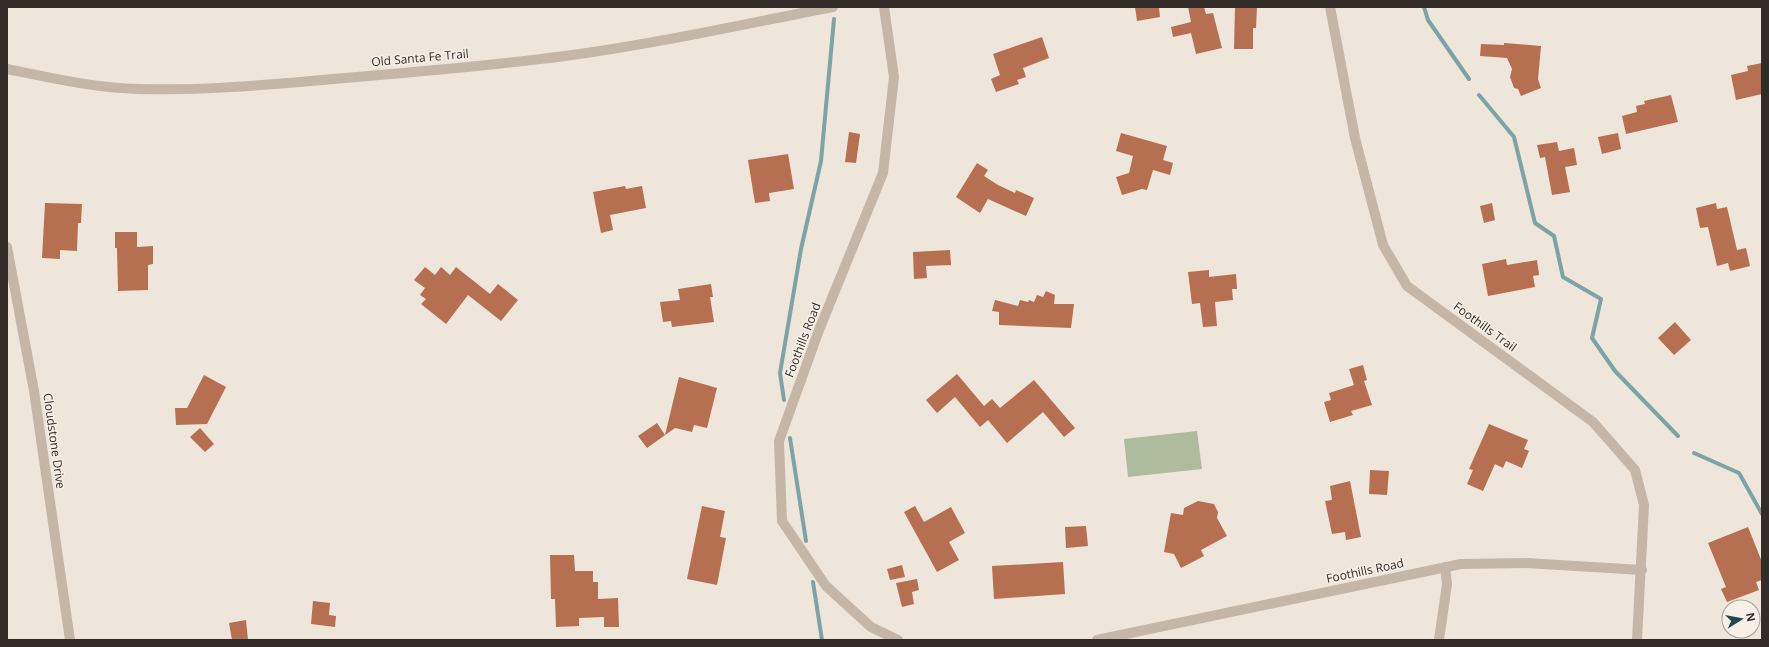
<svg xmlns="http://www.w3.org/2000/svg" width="1769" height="647" font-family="'Open Sans',sans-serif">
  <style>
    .green { fill: #afbb9d }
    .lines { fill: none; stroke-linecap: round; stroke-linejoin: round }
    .stream { stroke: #7da3a7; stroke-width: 4 }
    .building { fill: #b66f50 }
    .minor { stroke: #c4b7a8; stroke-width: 10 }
    .labels { text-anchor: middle; stroke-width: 3; stroke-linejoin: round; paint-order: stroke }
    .street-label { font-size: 12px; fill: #322b27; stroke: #f6f0e6 }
  </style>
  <rect width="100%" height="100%" fill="#eee6da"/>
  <!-- green -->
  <path class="green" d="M 1197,431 L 1202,469 L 1128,477 L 1124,439 Z"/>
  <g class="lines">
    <!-- stream -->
    <path class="stream" d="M 1424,7 L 1428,20 L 1469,79
      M 1479,95 L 1514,137 L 1535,223 L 1554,236 L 1563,277 L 1601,299 L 1592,338 L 1615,371 L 1678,436
      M 784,400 L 780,373 L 801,249 L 821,161 L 834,19
      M 790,438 L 806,541
      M 1694,453 L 1739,473 L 1762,514
      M 813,582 L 822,640"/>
  </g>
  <!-- building -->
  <path class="building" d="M 1135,7 L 1159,7 L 1160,17 L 1137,21 Z
    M 1188,7 L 1204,7 L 1206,14 L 1213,13 L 1222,48 L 1196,54 L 1191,33 L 1173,37 L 1171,27 L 1191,22 Z
    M 1235,7 L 1257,7 L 1256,28 L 1253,28 L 1253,49 L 1234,49 Z
    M 1042,37 L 1049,58 L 1023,68 L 1026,77 L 1017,80 L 1019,84 L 996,92 L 991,79 L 1000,75 L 993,54 Z
    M 1504,43 L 1541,46 L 1538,79 L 1541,88 L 1521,96 L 1518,89 L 1514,88 L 1510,77 L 1512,69 L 1507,58 L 1480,56 L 1481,44 L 1504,45 Z
    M 1762,63 L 1762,94 L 1736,100 L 1731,75 L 1748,71 L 1747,66 Z
    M 1671,95 L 1678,122 L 1626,134 L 1622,116 L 1637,112 L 1636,106 L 1645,104 L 1644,101 Z
    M 849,132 L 860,134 L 856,163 L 845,162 Z
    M 1121,133 L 1167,146 L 1163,160 L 1173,163 L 1170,175 L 1153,170 L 1147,190 L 1142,189 L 1122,195 L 1116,177 L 1129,173 L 1133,156 L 1116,151 Z
    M 1618,133 L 1621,149 L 1602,154 L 1598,137 Z
    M 1557,142 L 1559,151 L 1574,148 L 1577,165 L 1565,167 L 1570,192 L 1552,195 L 1545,157 L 1540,158 L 1537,145 Z
    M 788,154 L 794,189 L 769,193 L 770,201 L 755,203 L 748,160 Z
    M 977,163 L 988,170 L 984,176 L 998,185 L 1015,193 L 1016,190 L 1034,198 L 1026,216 L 988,199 L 980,213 L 956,197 Z
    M 625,186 L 626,189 L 642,186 L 646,208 L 610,215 L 613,230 L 601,233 L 593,192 Z
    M 45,203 L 82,204 L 81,223 L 78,223 L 77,251 L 60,250 L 60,259 L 42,258 Z
    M 1492,203 L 1495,220 L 1484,223 L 1480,206 Z
    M 1716,203 L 1717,209 L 1727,207 L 1737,250 L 1746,248 L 1750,266 L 1730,271 L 1728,263 L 1717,266 L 1708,227 L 1700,228 L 1696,208 Z
    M 115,232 L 137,232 L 137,247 L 153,246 L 153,264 L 148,265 L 148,290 L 118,291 L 117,248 L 115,248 Z
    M 950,250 L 951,265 L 926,266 L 927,278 L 914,279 L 913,252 Z
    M 1506,259 L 1507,265 L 1537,260 L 1539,275 L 1533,276 L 1535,287 L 1488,296 L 1482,264 Z
    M 425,267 L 435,275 L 441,267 L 450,275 L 456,267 L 490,294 L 498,284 L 518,300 L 501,321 L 468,295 L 446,324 L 421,304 L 426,299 L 420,295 L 425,288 L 414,280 Z
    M 1209,270 L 1209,277 L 1236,274 L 1237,289 L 1232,289 L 1233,300 L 1215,302 L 1217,326 L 1203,327 L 1200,303 L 1192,304 L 1188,272 Z
    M 711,284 L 713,297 L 710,297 L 714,322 L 672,327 L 671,321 L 663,322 L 660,302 L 680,300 L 678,289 Z
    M 1046,291 L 1055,295 L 1054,304 L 1074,304 L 1071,328 L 999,325 L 999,312 L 992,311 L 995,300 L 1018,306 L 1020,300 L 1028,302 L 1029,300 L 1034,302 L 1037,295 L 1043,297 Z
    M 1675,322 L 1691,340 L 1674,355 L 1658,338 Z
    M 1363,365 L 1367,380 L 1364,381 L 1372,405 L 1351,411 L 1353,415 L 1330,422 L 1324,402 L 1331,400 L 1329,393 L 1354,385 L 1349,369 Z
    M 957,374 L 984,406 L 992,399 L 1000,408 L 1034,380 L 1075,428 L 1064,437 L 1043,412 L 1007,443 L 988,420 L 980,427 L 955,397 L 937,413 L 926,400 Z
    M 204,375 L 226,387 L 207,424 L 176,425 L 175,408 L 187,408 Z
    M 679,377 L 717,388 L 707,428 L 694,425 L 692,432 L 675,428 L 647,448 L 638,436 L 657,423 L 665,435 Z
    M 1489,424 L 1528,440 L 1524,449 L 1529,451 L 1522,468 L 1506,461 L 1503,468 L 1495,464 L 1483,491 L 1467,484 L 1473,470 L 1469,469 Z
    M 200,428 L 214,444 L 205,452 L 190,437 Z
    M 1370,470 L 1389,471 L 1387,495 L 1369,494 Z
    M 1350,481 L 1361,537 L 1346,540 L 1345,532 L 1332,534 L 1325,501 L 1332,500 L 1330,486 Z
    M 1198,501 L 1214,504 L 1218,512 L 1217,518 L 1227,536 L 1201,550 L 1204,556 L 1181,568 L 1174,554 L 1164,552 L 1171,513 L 1183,515 L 1184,508 Z
    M 702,506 L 725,511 L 720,537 L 726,538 L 717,585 L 687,579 Z
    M 915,506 L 924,522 L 951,507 L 965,533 L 949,542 L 959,560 L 937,572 L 904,512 Z
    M 1086,526 L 1088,546 L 1066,548 L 1065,527 Z
    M 1748,527 L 1762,562 L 1762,580 L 1756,582 L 1759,590 L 1727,602 L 1721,589 L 1726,587 L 1708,543 Z
    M 550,555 L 574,555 L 575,571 L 593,571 L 593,582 L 598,582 L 598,599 L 618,598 L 619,627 L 604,627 L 604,617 L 579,618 L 579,626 L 556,627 L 555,599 L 551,599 Z
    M 1063,562 L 1065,594 L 994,599 L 992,566 Z
    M 902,565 L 905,577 L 890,580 L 887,569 Z
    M 917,579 L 919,590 L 912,592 L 914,604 L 902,607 L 896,583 Z
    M 313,601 L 330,603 L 329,615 L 336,616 L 335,627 L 311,624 Z
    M 246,620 L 248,640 L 232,640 L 229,623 Z"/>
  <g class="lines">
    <!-- minor -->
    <path class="minor" d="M 884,7 L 894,77 L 883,173 L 819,330 L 779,441 L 782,521 L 826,586 L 871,627 L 898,640
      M 1330,7 L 1355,138 L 1383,245 L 1407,286 L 1593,422 L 1635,470 L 1644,505 L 1637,640
      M 7,69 C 51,78 95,88 139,89 C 212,91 285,83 357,77 C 427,71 496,65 565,56 C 655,44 744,24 833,7
      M 7,247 L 34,391 L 70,640
      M 1097,640 L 1461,564 L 1526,563 L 1642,570
      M 1439,640 L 1447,584 L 1445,567"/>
  </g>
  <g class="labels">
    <!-- street labels -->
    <g class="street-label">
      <text transform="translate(420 58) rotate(-5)" y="4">Old Santa Fe Trail</text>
      <text transform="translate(1485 327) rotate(36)" y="4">Foothills Trail</text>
      <text transform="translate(803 340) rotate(-69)" y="4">Foothills Road</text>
      <text transform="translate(54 441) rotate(82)" y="4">Cloudstone Drive</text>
      <text transform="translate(1365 571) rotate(-12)" y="4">Foothills Road</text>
    </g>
  </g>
  <!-- border -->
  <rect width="1769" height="647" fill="none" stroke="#322b27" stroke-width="16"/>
  <!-- north arrow -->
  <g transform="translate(1741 619) rotate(79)"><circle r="19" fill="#f6f0e6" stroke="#a8a19a"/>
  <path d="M0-3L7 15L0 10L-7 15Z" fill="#22484e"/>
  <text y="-6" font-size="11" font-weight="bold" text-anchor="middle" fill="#322b27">N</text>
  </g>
</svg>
